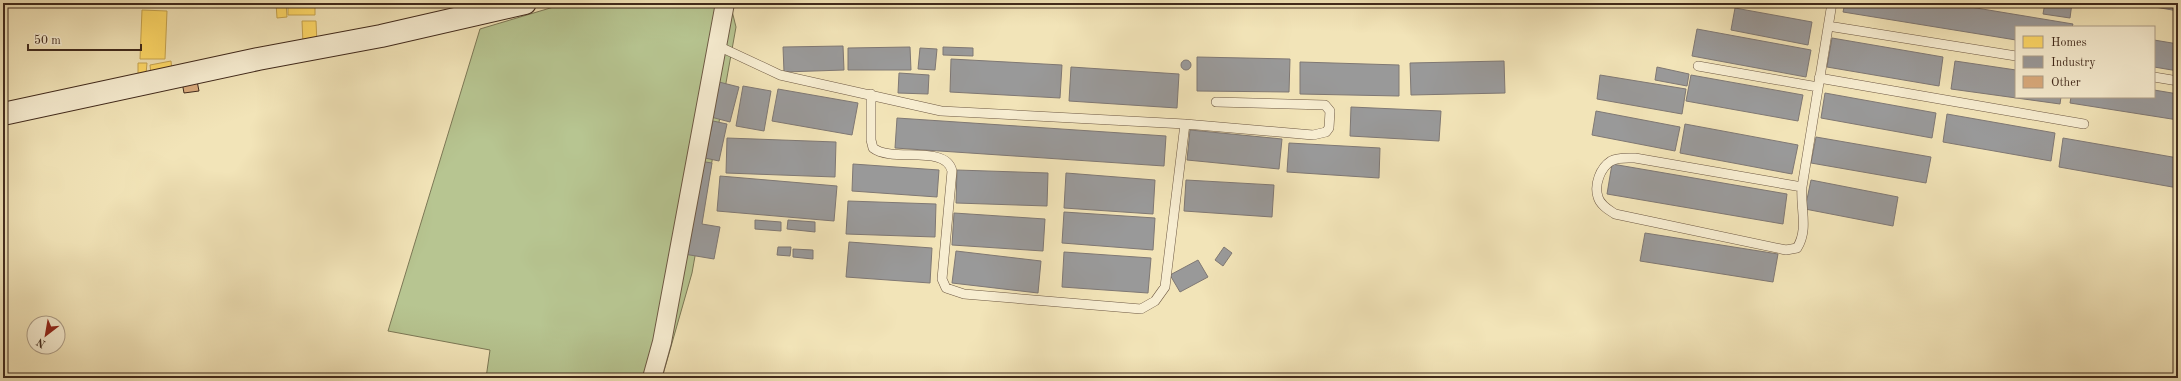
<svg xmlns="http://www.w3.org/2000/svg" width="2181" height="381" font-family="'Old Standard TT',serif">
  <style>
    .grass { fill: #b7c591; stroke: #7c7856 }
    .homes { fill: #ffd966; stroke: #c6a450 }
    .industry { fill: #999; stroke: #7f7874 }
    .building { fill: #d9aa7c; stroke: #412a1c }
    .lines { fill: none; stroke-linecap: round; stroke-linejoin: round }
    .lane-casing { stroke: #6d5843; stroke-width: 10 }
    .street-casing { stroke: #6d5843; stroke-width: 20 }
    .secondary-casing { stroke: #412a1c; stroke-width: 24 }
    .lane { stroke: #f7edd1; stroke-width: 9 }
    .street { stroke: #f7edd1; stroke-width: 18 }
    .secondary { stroke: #f7edd1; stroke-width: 22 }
  </style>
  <rect width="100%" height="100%" fill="#f2e4b8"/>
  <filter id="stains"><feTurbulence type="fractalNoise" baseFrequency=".005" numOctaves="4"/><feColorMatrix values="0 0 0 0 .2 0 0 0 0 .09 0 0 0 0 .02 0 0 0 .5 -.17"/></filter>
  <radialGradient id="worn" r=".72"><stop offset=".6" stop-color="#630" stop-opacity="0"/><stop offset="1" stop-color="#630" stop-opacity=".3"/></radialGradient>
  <!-- grass -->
  <path class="grass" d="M 567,3 L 730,3 L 736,27 L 692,273 L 662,378 L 486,378 L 490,350 L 388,331 L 480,29 Z"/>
  <!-- homes -->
  <path class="homes" d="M 276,3 L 286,3 L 287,17 L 277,18 Z
    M 288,3 L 315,3 L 315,15 L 288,15 Z
    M 142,10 L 167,11 L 165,59 L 140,59 Z
    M 302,21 L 316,21 L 317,44 L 303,44 Z
    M 171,61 L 172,71 L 151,75 L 150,65 Z
    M 138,63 L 147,63 L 146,74 L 138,74 Z"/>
  <!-- industry -->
  <path class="industry" d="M 1845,3 L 1946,3 L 2073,24 L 2072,27 L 2016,27 L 2016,40 L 1843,12 Z
    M 2045,3 L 2072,3 L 2070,18 L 2043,14 Z
    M 2132,3 L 2178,3 L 2178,11 Z
    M 1735,8 L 1812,22 L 1808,45 L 1731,30 Z
    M 1697,29 L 1811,50 L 1806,77 L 1692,56 Z
    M 1832,38 L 1943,57 L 1939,86 L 1827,67 Z
    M 2154,40 L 2178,44 L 2178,71 L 2154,67 Z
    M 843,46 L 844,70 L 784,72 L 783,47 Z
    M 910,47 L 911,70 L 848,70 L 848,48 Z
    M 943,47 L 973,48 L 973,56 L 943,55 Z
    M 920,48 L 937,49 L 935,70 L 918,69 Z
    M 1197,57 L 1290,59 L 1289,92 L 1197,91 Z
    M 951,59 L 1062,65 L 1060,98 L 950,92 Z
    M1181 65a5 5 0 1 1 10 0a5 5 0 1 1-10 0Z
    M 1504,61 L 1505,93 L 1411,95 L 1410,63 Z
    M 1955,61 L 2016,70 L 2016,97 L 2061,97 L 2060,104 L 1951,89 Z
    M 1300,62 L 1399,65 L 1399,96 L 1300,94 Z
    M 1071,67 L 1179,74 L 1177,108 L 1069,101 Z
    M 1657,67 L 1689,74 L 1687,86 L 1655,80 Z
    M 899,73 L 929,75 L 928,94 L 898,93 Z
    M 1600,75 L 1686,89 L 1682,114 L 1597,99 Z
    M 1691,75 L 1803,95 L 1798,121 L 1686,101 Z
    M 719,82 L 739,87 L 730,122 L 711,117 Z
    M 743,86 L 771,91 L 764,131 L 736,126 Z
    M 778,89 L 858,103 L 852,135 L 772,121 Z
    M 2154,90 L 2178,94 L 2178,120 L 2070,103 L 2071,97 L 2154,97 Z
    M 1825,93 L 1936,113 L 1932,138 L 1821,118 Z
    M 1351,107 L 1441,111 L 1439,141 L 1350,136 Z
    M 1596,111 L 1680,127 L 1675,151 L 1592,135 Z
    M 1947,114 L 2055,133 L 2051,161 L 1943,142 Z
    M 897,118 L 1166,136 L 1164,166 L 895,148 Z
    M 713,121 L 727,124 L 719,161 L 705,158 Z
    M 1685,124 L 1798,145 L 1792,174 L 1680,153 Z
    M 1190,130 L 1282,139 L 1279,169 L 1187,160 Z
    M 1816,137 L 1931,157 L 1926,183 L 1811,163 Z
    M 727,138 L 836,142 L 835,177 L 726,173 Z
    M 2063,138 L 2178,158 L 2178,188 L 2059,167 Z
    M 1289,143 L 1380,148 L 1379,178 L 1287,172 Z
    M 699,161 L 712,163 L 702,224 L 720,227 L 714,259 L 684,254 Z
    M 853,164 L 939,170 L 937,197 L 852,191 Z
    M 1612,164 L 1787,194 L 1783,224 L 1607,194 Z
    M 957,170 L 1048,173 L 1047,206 L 956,203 Z
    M 1066,173 L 1155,180 L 1153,214 L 1064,208 Z
    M 720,176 L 837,186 L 834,221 L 717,211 Z
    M 1186,180 L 1274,185 L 1272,217 L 1184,211 Z
    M 1811,180 L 1898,197 L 1893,226 L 1805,209 Z
    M 848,201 L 936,204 L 935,237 L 846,234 Z
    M 1064,212 L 1155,218 L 1153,250 L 1062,243 Z
    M 954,213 L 1045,219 L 1043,251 L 952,245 Z
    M 755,220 L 781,222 L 781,231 L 755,229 Z
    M 788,220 L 815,222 L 815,232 L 787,229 Z
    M 1645,233 L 1778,254 L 1773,282 L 1640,261 Z
    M 849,242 L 932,248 L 930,283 L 846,277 Z
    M 778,247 L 791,247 L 790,256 L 777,255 Z
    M 1224,247 L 1232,253 L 1223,266 L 1215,260 Z
    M 793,249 L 813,250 L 813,259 L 793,257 Z
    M 956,251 L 1041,261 L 1038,293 L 952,283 Z
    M 1064,252 L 1151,258 L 1148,293 L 1062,287 Z
    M 1198,260 L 1208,277 L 1180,292 L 1170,275 Z"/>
  <!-- building -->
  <path class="building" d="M 197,81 L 199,91 L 184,93 L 182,82 Z"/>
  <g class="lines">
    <defs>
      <path id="lane" d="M 1828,26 L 2016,56
        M 718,46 L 780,75 L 941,111 L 1185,124 L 1313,135 L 1326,132 L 1329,128 L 1330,111 L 1325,105 L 1216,102
        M 1698,66 L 1818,87
        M 2154,77 L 2178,81
        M 1819,78 L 2084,124
        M 871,94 L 871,140 L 873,148 C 892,163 946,144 952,171 L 942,279 L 946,288 L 964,294 L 1141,309 L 1155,301 L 1165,287 L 1185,124
        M 1802,187 L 1635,158 C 1627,158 1618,157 1611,161 C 1600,168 1594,185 1598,197 C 1600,205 1609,210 1615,214 L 1786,250 L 1797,248 C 1809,229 1800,208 1802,187 L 1832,3"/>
      <path id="street" d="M 652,378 L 662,342 L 725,3"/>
      <path id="secondary" d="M 3,114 L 258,59 L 381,36 L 525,3"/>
    </defs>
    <!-- lane casing -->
    <use href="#lane" class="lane-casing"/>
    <!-- street casing -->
    <use href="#street" class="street-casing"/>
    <!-- secondary casing -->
    <use href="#secondary" class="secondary-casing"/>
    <!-- lane -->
    <use href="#lane" class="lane"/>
    <!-- street -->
    <use href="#street" class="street"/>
    <!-- secondary -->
    <use href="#secondary" class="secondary"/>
  </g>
  <!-- margin -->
  <rect width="2181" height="381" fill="none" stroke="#f2e4b8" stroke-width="16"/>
  <rect x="4" y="4" width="2173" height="373" fill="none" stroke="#412a1c" stroke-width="2"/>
  <rect x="8" y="8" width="2165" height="365" fill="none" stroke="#412a1c"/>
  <!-- legend -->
  <rect x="2015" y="26" width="140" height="72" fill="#f7edd1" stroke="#ae9f89"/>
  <rect x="2023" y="36" width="20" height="12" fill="#ffd966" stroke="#ae9f89"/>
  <text x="2051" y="46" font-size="12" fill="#412a1c">Homes</text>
  <rect x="2023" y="56" width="20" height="12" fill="#999999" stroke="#ae9f89"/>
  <text x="2051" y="66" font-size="12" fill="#412a1c">Industry</text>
  <rect x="2023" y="76" width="20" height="12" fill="#d9aa7c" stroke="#ae9f89"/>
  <text x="2051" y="86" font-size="12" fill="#412a1c">Other</text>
  <!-- north arrow -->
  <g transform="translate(46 335) rotate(211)"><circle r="19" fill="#f7edd1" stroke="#ae9f89"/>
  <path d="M0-3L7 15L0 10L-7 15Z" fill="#8f2418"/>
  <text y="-6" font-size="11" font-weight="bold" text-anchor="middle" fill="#412a1c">N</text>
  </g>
  <!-- scale -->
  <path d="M28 44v6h113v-6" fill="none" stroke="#412a1c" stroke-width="2"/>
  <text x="34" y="44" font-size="12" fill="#412a1c" stroke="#f7edd1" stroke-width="3" paint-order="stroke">50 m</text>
  <rect width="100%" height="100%" filter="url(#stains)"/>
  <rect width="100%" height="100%" fill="url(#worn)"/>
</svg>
